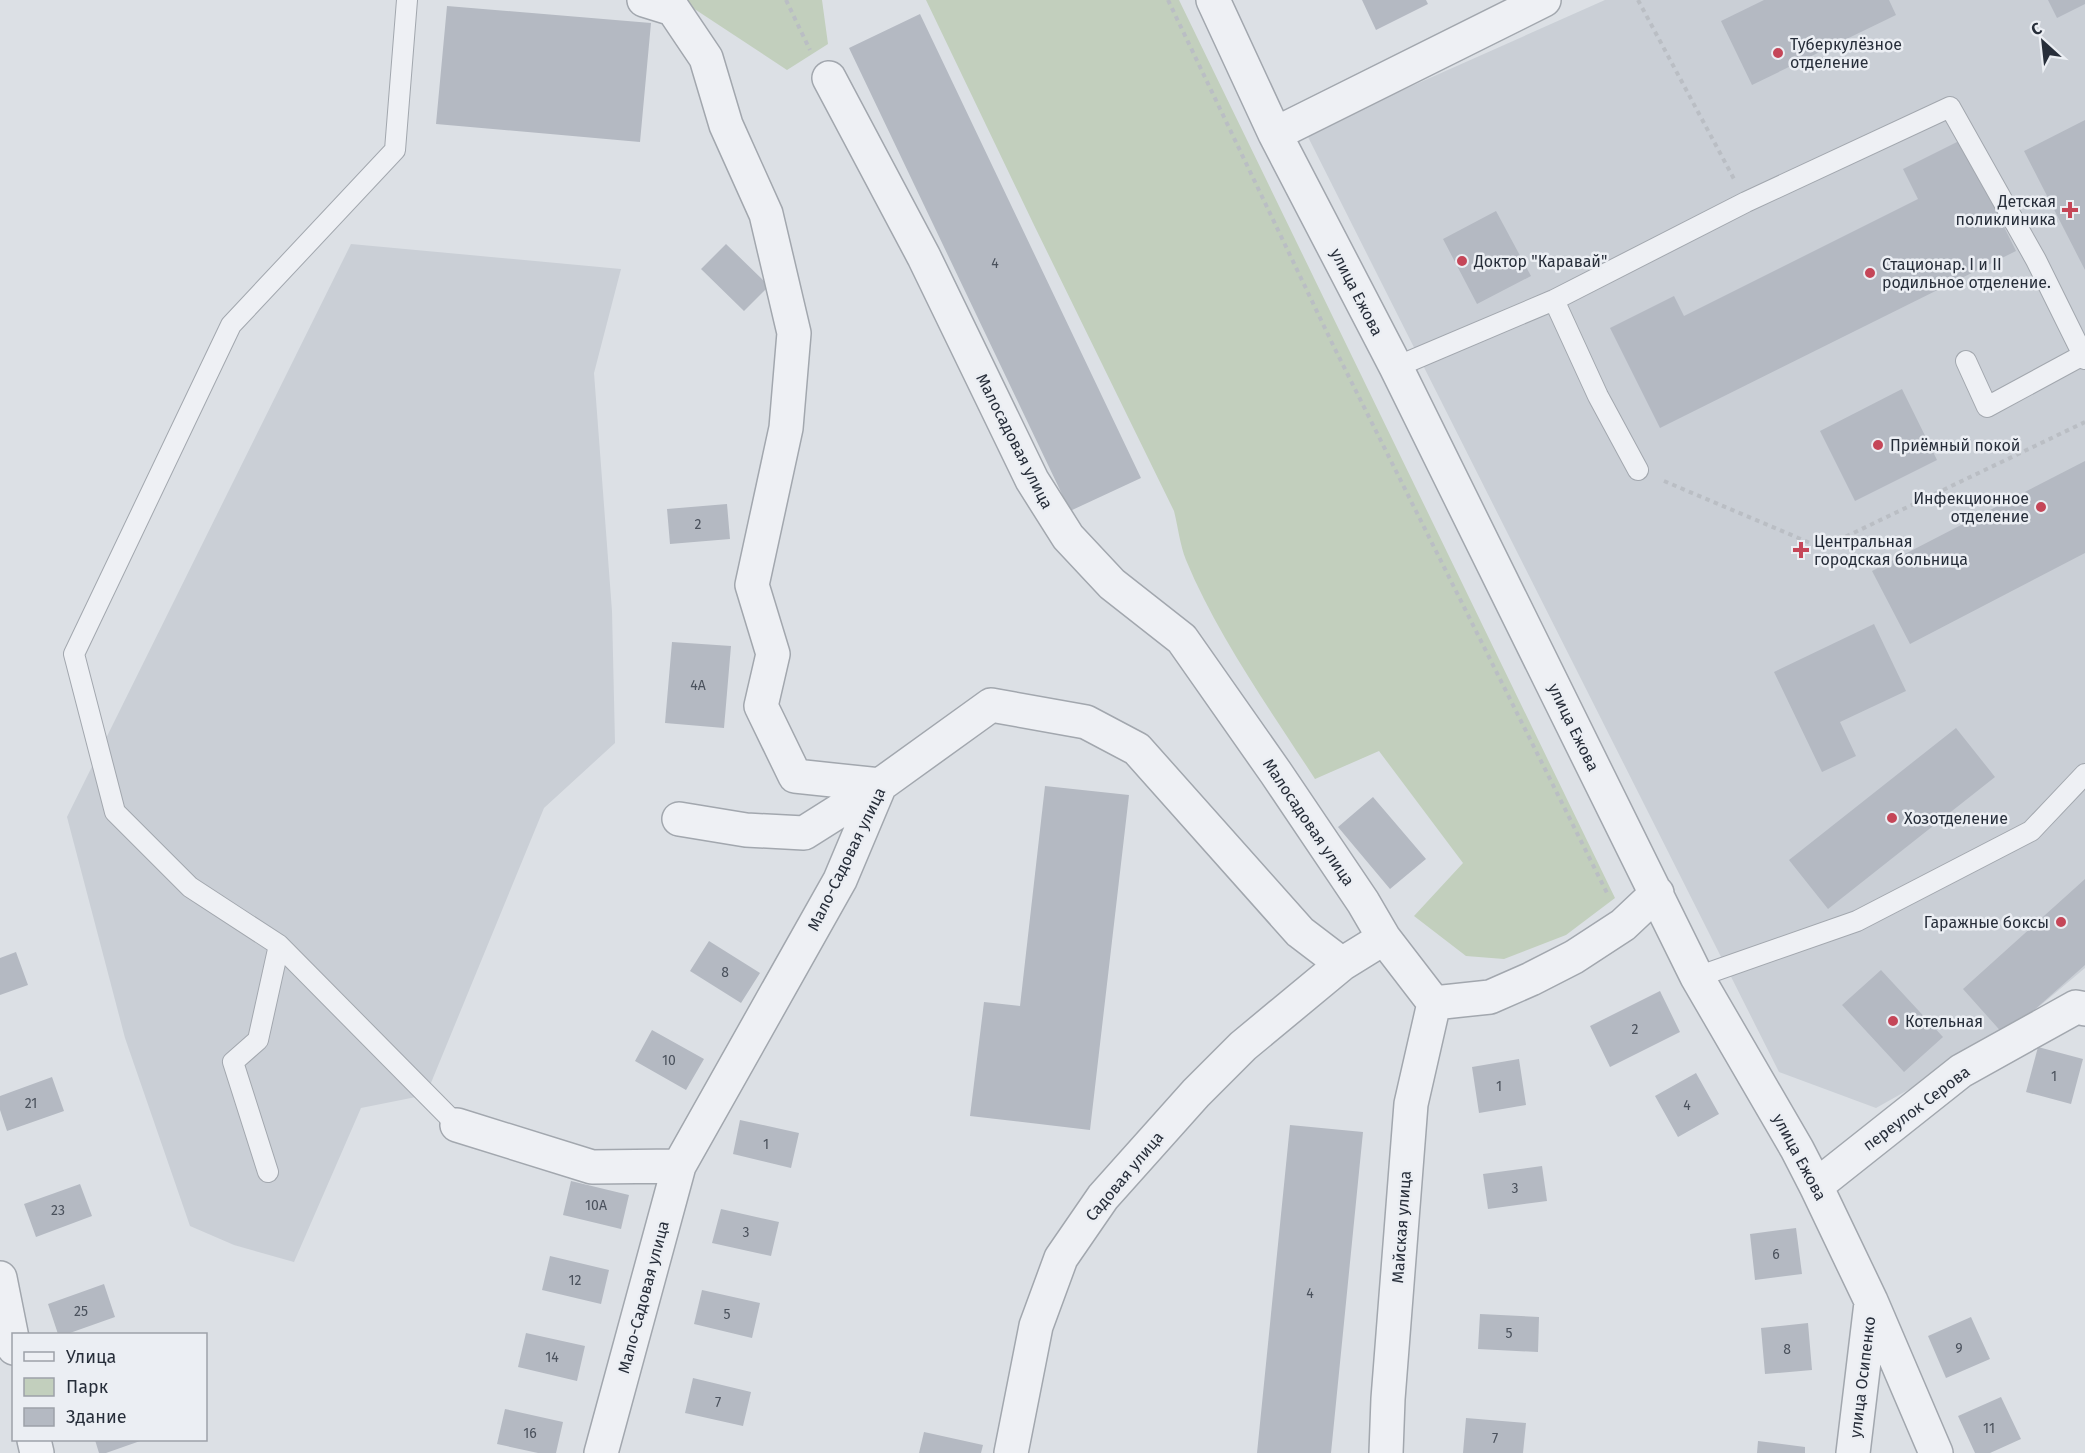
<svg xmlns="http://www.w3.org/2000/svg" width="2085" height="1453" font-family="'Fira Sans',sans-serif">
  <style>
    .built { fill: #cacfd6 }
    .green { fill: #c2cfbd }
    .building { fill: #b4b9c2 }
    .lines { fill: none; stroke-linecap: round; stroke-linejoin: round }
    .lane-casing { stroke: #a2a7ae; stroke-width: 22 }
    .street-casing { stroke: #a2a7ae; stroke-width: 36 }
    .path { stroke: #babec4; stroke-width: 4; stroke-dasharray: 4.5 4.5; stroke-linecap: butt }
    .lane { stroke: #eef0f4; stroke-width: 20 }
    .street { stroke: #eef0f4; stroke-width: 33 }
    .poi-dot { fill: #c54658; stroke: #ebeef3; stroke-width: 2 }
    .labels { text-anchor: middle; stroke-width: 5; stroke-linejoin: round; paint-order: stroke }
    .number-label { font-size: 14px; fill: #4a515c }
    .poi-label { font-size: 16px; fill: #272e3a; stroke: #ebeef3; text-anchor: start }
    .street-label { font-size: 16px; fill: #272e3a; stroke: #ebeef3 }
  </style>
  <rect width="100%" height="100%" fill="#dce0e5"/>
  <!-- built -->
  <path class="built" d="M 1605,0 L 2085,0 L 2085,968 L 2004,1036 L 1876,1108 L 1779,1072 L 1306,133 Z
    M 351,244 L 621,269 L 594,373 L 612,611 L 615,743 L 544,808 L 426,1095 L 361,1108 L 294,1262 L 234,1245 L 190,1226 L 125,1038 L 67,817 Z"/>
  <!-- green -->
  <path class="green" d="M 672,0 L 822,0 L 828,44 L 787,70 L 696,10 Z
    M 926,0 L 1179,0 L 1615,898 L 1566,935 L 1504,959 L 1466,956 L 1414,916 L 1463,863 L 1379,751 L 1315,779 C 1271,711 1217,635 1186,560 C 1180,545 1178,527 1174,511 L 1033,223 Z"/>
  <!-- building -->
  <path class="building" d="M 1362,0 L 1426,0 L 1428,4 L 1376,30 Z
    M 1764,0 L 1889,0 L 1896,15 L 1752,85 L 1721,21 Z
    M 2048,0 L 2085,0 L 2085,4 L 2057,18 Z
    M 447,6 L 651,23 L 640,142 L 436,124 Z
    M 920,14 L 1141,478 L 1070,511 L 849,48 Z
    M 2085,120 L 2085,270 L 2024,151 Z
    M 1961,140 L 2016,251 L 1660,428 L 1610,328 L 1674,296 L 1684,316 L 1918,199 L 1903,169 Z
    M 1496,211 L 1531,276 L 1477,304 L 1443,239 Z
    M 726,244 L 769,286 L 744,311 L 701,269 Z
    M 1902,389 L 1937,460 L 1855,501 L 1820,431 Z
    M 2085,461 L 2085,553 L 1910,644 L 1872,571 Z
    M 727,504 L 730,539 L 670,544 L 667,509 Z
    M 1874,624 L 1906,691 L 1840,722 L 1856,756 L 1822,772 L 1774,672 Z
    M 672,642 L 731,646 L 724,728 L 665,723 Z
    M 1956,728 L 1995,777 L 1828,909 L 1789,860 Z
    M 1045,786 L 1129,795 L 1090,1130 L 970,1116 L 984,1002 L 1020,1006 Z
    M 1373,797 L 1426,859 L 1390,889 L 1338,827 Z
    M 2085,879 L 2085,965 L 2005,1036 L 1963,989 Z
    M 709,941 L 760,973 L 741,1003 L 690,971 Z
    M 16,952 L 28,985 L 0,995 L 0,958 Z
    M 1881,970 L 1943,1037 L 1904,1072 L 1842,1005 Z
    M 1660,991 L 1680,1032 L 1610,1067 L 1590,1026 Z
    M 652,1030 L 704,1059 L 686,1090 L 635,1061 Z
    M 2038,1047 L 2083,1059 L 2071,1104 L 2026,1092 Z
    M 1519,1059 L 1526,1105 L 1479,1113 L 1472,1067 Z
    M 1696,1073 L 1719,1114 L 1678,1137 L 1655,1096 Z
    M 52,1077 L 64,1111 L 7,1131 L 0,1110 L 0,1096 Z
    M 740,1120 L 799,1133 L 791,1168 L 733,1154 Z
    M 1290,1125 L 1363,1132 L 1331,1453 L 1257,1453 Z
    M 1542,1166 L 1547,1201 L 1488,1209 L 1483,1174 Z
    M 571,1181 L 629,1195 L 621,1229 L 563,1215 Z
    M 80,1184 L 92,1216 L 36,1237 L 24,1204 Z
    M 721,1209 L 779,1222 L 771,1256 L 712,1243 Z
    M 1796,1228 L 1802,1274 L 1755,1280 L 1750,1234 Z
    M 550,1256 L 609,1270 L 601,1304 L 542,1290 Z
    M 104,1284 L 115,1317 L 67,1334 L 58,1334 L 48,1304 Z
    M 702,1290 L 760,1303 L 752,1338 L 694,1324 Z
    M 1480,1314 L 1539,1317 L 1538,1352 L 1478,1349 Z
    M 1971,1317 L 1990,1359 L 1946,1378 L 1928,1336 Z
    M 1808,1323 L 1812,1370 L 1765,1374 L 1761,1328 Z
    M 526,1333 L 585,1346 L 577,1381 L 518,1367 Z
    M 693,1378 L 751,1392 L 743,1426 L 685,1413 Z
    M 2001,1397 L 2021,1439 L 1990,1453 L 1975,1453 L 1958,1416 Z
    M 505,1409 L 563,1422 L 556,1453 L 538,1453 L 497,1444 Z
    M 1466,1418 L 1526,1423 L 1523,1453 L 1463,1453 Z
    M 924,1432 L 983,1445 L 981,1453 L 919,1453 Z
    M 95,1440 L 143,1440 L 106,1453 L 99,1453 Z
    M 1758,1441 L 1805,1447 L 1805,1453 L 1757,1453 Z"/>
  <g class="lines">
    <defs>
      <path id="lane" d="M 407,0 L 395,150 L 231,325 L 74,654 L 115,812 L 190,887 L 279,945 L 457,1125
        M 1554,300 L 1598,396 L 1638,470
        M 1966,361 L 1987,407 L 2083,355
        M 1396,367 L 1554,300 L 1746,202 L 1950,107 L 2036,260 L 2085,359
        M 1697,977 L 1857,921 L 2031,831 L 2085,774
        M 268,1172 L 233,1062 L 258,1040 L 279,945"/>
      <path id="street" d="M 644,0 L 673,9 L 706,58 L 726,125 L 766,214 L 794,333 L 786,428 L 752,585 L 773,654 L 761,706 L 795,776 L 880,785
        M 1213,0 L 1275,134 L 1396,367 L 1697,977 L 1797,1149 L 1816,1186 L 1871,1301 L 1936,1453
        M 829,78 L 924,257 L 1032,480 L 1068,537 L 1112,584 L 1182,639 L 1276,773 L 1363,902 L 1384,938 L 1434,1003
        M 1275,134 L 1544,0
        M 679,819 L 746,830 L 804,833 L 880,785
        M 1434,1003 L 1490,997 L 1531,979 L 1574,957 L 1623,925 L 1657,893
        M 457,1125 L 592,1167 L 679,1166
        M 1816,1186 L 1961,1071 L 2076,1007 L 2085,1009
        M 0,1278 L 14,1348
        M 34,1440 L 37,1453
        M 601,1453 L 679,1166 L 840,880 L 880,785 L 991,705 L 1086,722 L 1137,749 L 1300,932 L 1342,964 L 1384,938
        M 1011,1453 L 1036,1326 L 1061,1258 L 1103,1197 L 1196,1093 L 1243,1046 L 1342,964
        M 1386,1453 L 1388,1399 L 1411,1104 L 1434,1003
        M 1853,1453 L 1871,1303"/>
    </defs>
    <!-- lane casing -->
    <use href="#lane" class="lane-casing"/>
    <!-- street casing -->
    <use href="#street" class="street-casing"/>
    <!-- path -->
    <path class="path" d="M 786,0 L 810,50
      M 1168,0 L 1333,345 L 1607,893
      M 1638,0 L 1734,179
      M 1664,481 L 1822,548 L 2085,422"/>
    <!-- lane -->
    <use href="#lane" class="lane"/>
    <!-- street -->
    <use href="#street" class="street"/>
  </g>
  <!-- markers -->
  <g class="poi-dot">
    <circle cx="1778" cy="53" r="6"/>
    <path d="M2067 201h6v6h6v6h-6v6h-6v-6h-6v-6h6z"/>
    <circle cx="1462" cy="261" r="6"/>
    <circle cx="1870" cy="273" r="6"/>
    <circle cx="1878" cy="445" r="6"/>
    <circle cx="2041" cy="507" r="6"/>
    <path d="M1798 541h6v6h6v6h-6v6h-6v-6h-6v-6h6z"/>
    <circle cx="1892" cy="818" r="6"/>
    <circle cx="2061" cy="922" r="6"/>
    <circle cx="1893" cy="1021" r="6"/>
  </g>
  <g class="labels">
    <!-- number labels -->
    <g class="number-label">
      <text x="995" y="268">4</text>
      <text x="698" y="529">2</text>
      <text x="698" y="690">4А</text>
      <text x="725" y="977">8</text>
      <text x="1635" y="1034">2</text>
      <text x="669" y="1065">10</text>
      <text x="2054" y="1081">1</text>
      <text x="1499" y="1091">1</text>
      <text x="31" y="1108">21</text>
      <text x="1687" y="1110">4</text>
      <text x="766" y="1149">1</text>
      <text x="1515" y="1193">3</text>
      <text x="596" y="1210">10А</text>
      <text x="58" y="1215">23</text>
      <text x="746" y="1237">3</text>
      <text x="1776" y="1259">6</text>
      <text x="575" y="1285">12</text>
      <text x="1310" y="1298">4</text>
      <text x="81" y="1316">25</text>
      <text x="727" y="1319">5</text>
      <text x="1509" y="1338">5</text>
      <text x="1959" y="1353">9</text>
      <text x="1787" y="1354">8</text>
      <text x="552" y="1362">14</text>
      <text x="718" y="1407">7</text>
      <text x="1989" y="1433">11</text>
      <text x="530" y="1438">16</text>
      <text x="1495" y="1443">7</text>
    </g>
    <!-- poi labels -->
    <g class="poi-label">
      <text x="1790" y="50">Туберкулёзное<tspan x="1790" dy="18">отделение</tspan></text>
      <text x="2056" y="207" text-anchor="end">Детская<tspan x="2056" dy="18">поликлиника</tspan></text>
      <text x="1474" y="267">Доктор "Каравай"</text>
      <text x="1882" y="270">Стационар. I и II<tspan x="1882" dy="18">родильное отделение.</tspan></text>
      <text x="1890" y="451">Приёмный покой</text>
      <text x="2029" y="504" text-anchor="end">Инфекционное<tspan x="2029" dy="18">отделение</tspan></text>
      <text x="1814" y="547">Центральная<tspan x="1814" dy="18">городская больница</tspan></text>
      <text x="1904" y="824">Хозотделение</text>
      <text x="2049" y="928" text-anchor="end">Гаражные боксы</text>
      <text x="1905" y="1027">Котельная</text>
    </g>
    <!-- street labels -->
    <g class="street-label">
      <text transform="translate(1357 292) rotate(63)" y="6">улица Ежова</text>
      <text transform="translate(1015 441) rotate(63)" y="6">Малосадовая улица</text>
      <text transform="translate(1574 727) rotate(64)" y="6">улица Ежова</text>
      <text transform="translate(1309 822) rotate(56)" y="6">Малосадовая улица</text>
      <text transform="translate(846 859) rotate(-64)" y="6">Мало-Садовая улица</text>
      <text transform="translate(1916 1108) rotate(-37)" y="6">переулок Серова</text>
      <text transform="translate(1800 1157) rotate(62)" y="6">улица Ежова</text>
      <text transform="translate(1124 1176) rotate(-50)" y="6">Садовая улица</text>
      <text transform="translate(1401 1227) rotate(-86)" y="6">Майская улица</text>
      <text transform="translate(643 1297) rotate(-75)" y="6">Мало-Садовая улица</text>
      <text transform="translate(1862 1377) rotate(-83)" y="6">улица Осипенко</text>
    </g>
  </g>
  <!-- legend -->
  <rect x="12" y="1333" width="195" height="108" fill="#ebeef3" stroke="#9da1a9" stroke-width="1.5"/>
  <rect x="24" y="1352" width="30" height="9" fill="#eef0f4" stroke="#9da1a9" stroke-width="1.5"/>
  <text x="66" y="1363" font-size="18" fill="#272e3a">Улица</text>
  <rect x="24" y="1378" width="30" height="18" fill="#c2cfbd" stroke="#9da1a9" stroke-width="1.5"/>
  <text x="66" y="1393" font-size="18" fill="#272e3a">Парк</text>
  <rect x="24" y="1408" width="30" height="18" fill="#b4b9c2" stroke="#9da1a9" stroke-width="1.5"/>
  <text x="66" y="1423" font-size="18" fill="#272e3a">Здание</text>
  <!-- north arrow -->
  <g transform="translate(2043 42) rotate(333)" stroke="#ebeef3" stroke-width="4.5" paint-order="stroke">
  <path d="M0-4.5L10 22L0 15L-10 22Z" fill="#272e3a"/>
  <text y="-9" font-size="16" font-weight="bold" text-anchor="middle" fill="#272e3a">С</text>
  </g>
</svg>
